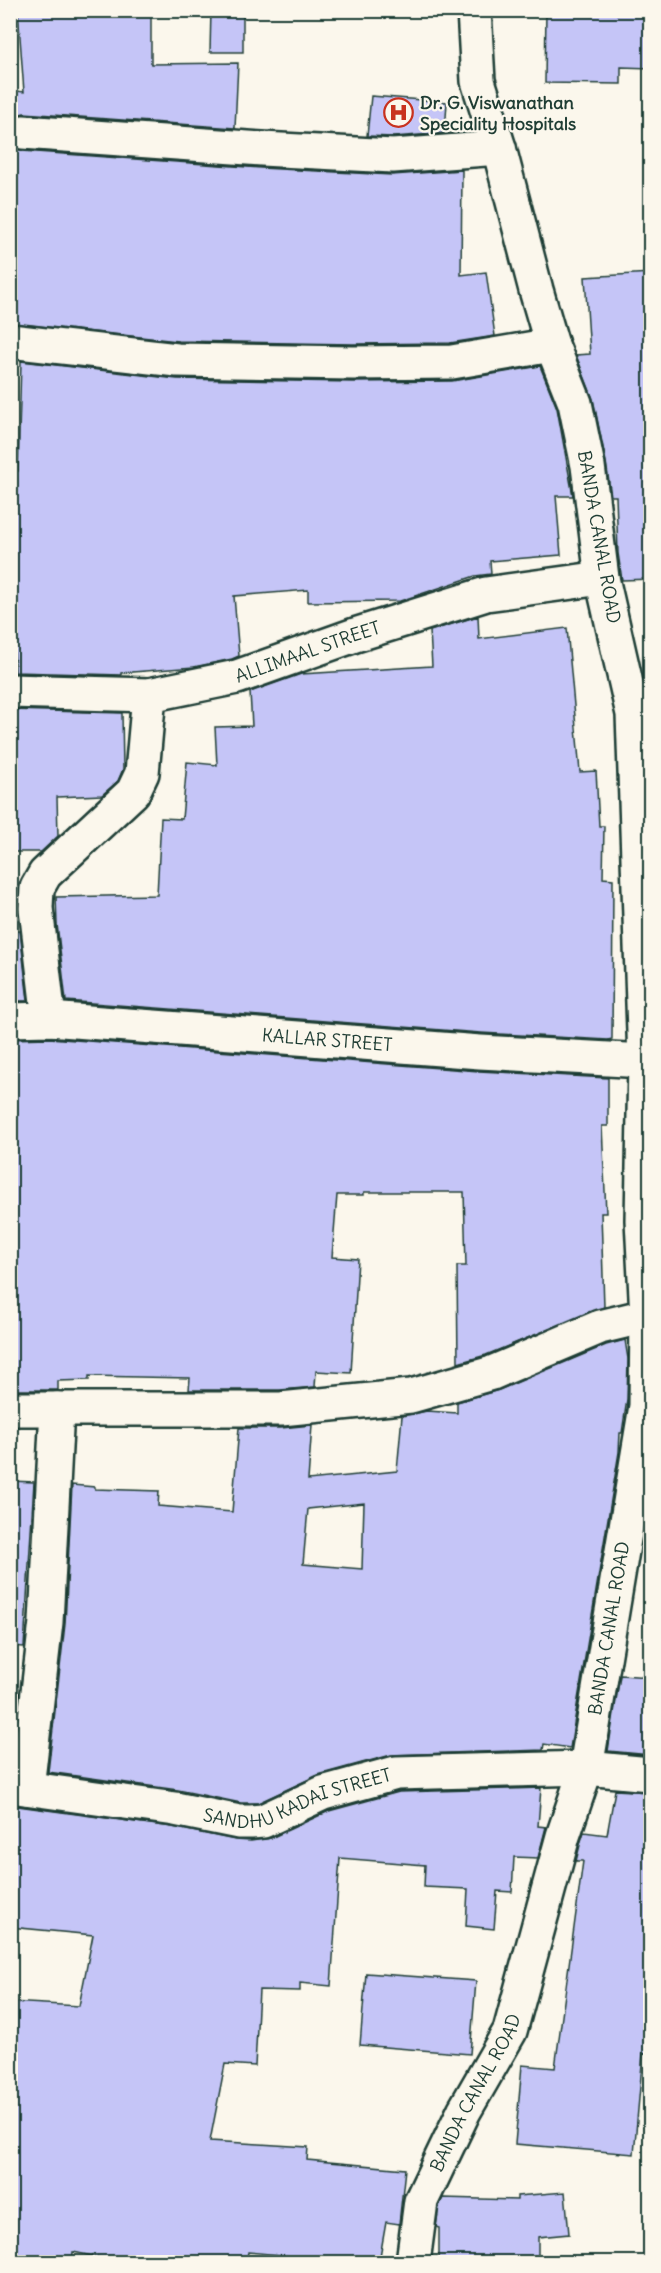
<svg xmlns="http://www.w3.org/2000/svg" width="661" height="2273" font-family="Delius,sans-serif">
  <style>
    .building { fill: #c5c5f7; stroke: #1f3d34; stroke-width: 1.5; fill-rule: evenodd }
    .lines { fill: none; stroke-linecap: round; stroke-linejoin: round }
    .street-casing { stroke: #1f3d34; stroke-width: 38 }
    .street { stroke: #fbf7ec; stroke-width: 33 }
    .labels { text-anchor: middle; stroke-width: 4.5; stroke-linejoin: round; paint-order: stroke }
    .poi-label { font-size: 18px; font-weight: bold; fill: #1f3d34; stroke: #fbf7ec; text-anchor: start }
    .street-label { font-size: 18px; fill: #1f3d34; stroke: #fbf7ec }
  </style>
  <rect width="100%" height="100%" fill="#fbf7ec"/>
  <filter id="ink" filterUnits="userSpaceOnUse"><feTurbulence type="fractalNoise" baseFrequency=".0167" numOctaves="2"/><feDisplacementMap in="SourceGraphic" scale="12" xChannelSelector="R" yChannelSelector="G"/><feConvolveMatrix kernelMatrix="1 2 1 2 8 2 1 2 1" color-interpolation-filters="sRGB"/></filter>
  <g filter="url(#ink)">
    <!-- building -->
    <path class="building" d="M 18,10 L 151,10 L 151,64 L 238,63 L 235,128 L 24,113 L 17,115 L 17,91 L 24,92 Z
      M 211,10 L 243,10 L 243,52 L 210,52 Z
      M 546,10 L 617,10 L 617,14 L 651,14 L 651,68 L 621,67 L 621,84 L 545,83 Z
      M 371,96 L 447,102 L 445,133 L 393,137 L 367,136 Z
      M 10,145 L 22,151 L 261,168 L 392,175 L 462,170 L 461,275 L 486,272 L 495,336 L 450,343 L 353,344 L 178,341 L 10,323 Z
      M 651,273 L 651,579 L 622,580 L 618,553 L 616,496 L 611,496 L 606,462 L 593,399 L 576,355 L 590,354 L 585,277 Z
      M 21,361 L 177,379 L 353,382 L 452,381 L 540,366 L 557,408 L 573,496 L 556,496 L 561,555 L 490,561 L 491,574 L 475,576 L 400,601 L 308,602 L 308,590 L 234,596 L 239,656 L 232,659 L 194,667 L 121,673 L 121,675 L 15,672 L 11,552 L 12,471 L 18,471 Z
      M 478,616 L 479,639 L 567,628 L 580,772 L 596,771 L 599,826 L 604,826 L 603,878 L 613,879 L 612,1039 L 608,1040 L 481,1033 L 66,1001 L 57,924 L 56,897 L 157,895 L 161,818 L 182,819 L 187,762 L 217,765 L 215,727 L 252,726 L 250,692 L 301,674 L 432,666 L 430,631 Z
      M 10,710 L 122,713 L 123,769 L 118,781 L 102,795 L 57,797 L 58,836 L 41,852 L 11,852 Z
      M 10,931 L 20,931 L 28,1001 L 10,1001 Z
      M 49,1038 L 479,1071 L 608,1078 L 608,1126 L 602,1126 L 606,1213 L 601,1213 L 604,1307 L 486,1355 L 458,1363 L 457,1266 L 466,1266 L 464,1192 L 364,1192 L 364,1195 L 337,1195 L 332,1257 L 358,1259 L 351,1373 L 316,1371 L 315,1387 L 280,1390 L 189,1390 L 190,1378 L 89,1376 L 89,1380 L 58,1381 L 58,1390 L 10,1390 L 10,1039 Z
      M 625,1340 L 628,1359 L 627,1399 L 622,1433 L 620,1433 L 619,1452 L 570,1748 L 544,1744 L 543,1750 L 391,1755 L 318,1775 L 258,1803 L 241,1803 L 178,1790 L 48,1772 L 65,1624 L 72,1485 L 95,1487 L 95,1489 L 159,1491 L 158,1506 L 232,1512 L 239,1428 L 281,1428 L 312,1425 L 308,1480 L 397,1471 L 402,1416 L 427,1411 L 457,1413 L 457,1402 L 499,1390 L 606,1345 ZM 364,1503 L 362,1569 L 303,1564 L 308,1509 Z
      M 10,1481 L 34,1482 L 24,1647 L 10,1646 Z
      M 620,1675 L 651,1677 L 651,1755 L 608,1751 Z
      M 541,1788 L 538,1826 L 546,1827 L 538,1858 L 514,1857 L 512,1892 L 497,1891 L 494,1929 L 466,1926 L 468,1889 L 424,1887 L 425,1865 L 340,1858 L 331,1986 L 300,1983 L 300,1991 L 259,1990 L 255,2066 L 225,2064 L 210,2141 L 308,2147 L 307,2160 L 405,2169 L 399,2224 L 386,2222 L 379,2262 L 347,2262 L 348,2261 L 248,2252 L 246,2262 L 120,2262 L 73,2252 L 72,2262 L 10,2262 L 10,2002 L 79,2006 L 93,1935 L 10,1927 L 10,1805 L 172,1827 L 235,1840 L 251,1841 L 271,1838 L 329,1811 L 399,1792 Z
      M 615,1790 L 651,1792 L 651,2056 L 643,2053 L 634,2154 L 515,2144 L 522,2065 L 555,2068 L 583,1861 L 576,1861 L 581,1841 L 584,1832 L 607,1835 Z
      M 366,1973 L 476,1981 L 470,2054 L 360,2045 Z
      M 565,2192 L 569,2234 L 538,2237 L 538,2262 L 439,2262 L 439,2228 L 436,2227 L 439,2206 L 443,2198 L 517,2200 L 517,2196 Z"/>
    <g class="lines">
      <defs>
        <g id="street">
          <path d="M 23,132 L 262,149 L 393,156 L 499,148"/>
          <path d="M 10,341 L 177,360 L 353,363 L 452,362 L 552,345"/>
          <path id="s1" d="M 10,691 L 149,695 L 237,677 L 355,635 L 486,594 L 602,578"/>
          <path d="M 49,1019 L 36,908 L 37,888 L 45,874 L 133,792 L 142,773 L 149,695"/>
          <path id="s2" d="M 10,1020 L 49,1019 L 480,1052 L 645,1061"/>
          <path d="M 10,1409 L 281,1409 L 411,1396 L 492,1373 L 600,1327 L 650,1315"/>
          <path id="s3" d="M 10,1786 L 175,1809 L 239,1822 L 251,1822 L 263,1821 L 323,1793 L 396,1773 L 586,1768 L 650,1774"/>
          <path d="M 27,1788 L 46,1622 L 57,1409"/>
          <path id="s4" d="M 413,2262 L 421,2201 L 464,2111 L 510,2031 L 563,1836 L 586,1768 L 646,1406 L 647,1316 L 642,1220 L 645,1061 L 633,714 L 602,578 L 588,466 L 575,403 L 552,345 L 536,290 L 499,148 L 478,81 L 474,10"/>
        </g>
      </defs>
      <!-- street casing -->
      <use href="#street" class="street-casing"/>
      <!-- street -->
      <use href="#street" class="street"/>
    </g>
  </g>
  <!-- icons -->
  <defs>
    <symbol id="hospital-ring" viewBox="-11 -11 22 22"><circle r="9.5" fill="#fbf7ec" stroke="#c8321e" stroke-width="1.5"/><path d="M-5-5h3v3.5h4V-5h3V5h-3V1.5h-4V5h-3Z" fill="#c8321e"/></symbol>
  </defs>
  <g fill-rule="evenodd">
    <use href="#hospital-ring" x="382" y="96" width="33" height="33"/>
  </g>
  <g class="labels">
    <!-- poi labels -->
    <g class="poi-label">
      <text x="420" y="109">Dr. G. Viswanathan<tspan x="420" dy="21">Speciality Hospitals</tspan></text>
    </g>
    <!-- street labels -->
    <g class="street-label">
      <text transform="translate(599 537) rotate(80)" y="6">BANDA CANAL ROAD</text>
      <text dy="6" stroke="none"><textPath href="#s1" startOffset="304">ALLIMAAL STREET</textPath></text>
      <text dy="6" stroke="none"><textPath href="#s2" startOffset="318">KALLAR STREET</textPath></text>
      <text dy="6" stroke="none"><textPath href="#s4" startOffset="669">BANDA CANAL ROAD</textPath></text>
      <text dy="6" stroke="none"><textPath href="#s3" startOffset="294">SANDHU KADAI STREET</textPath></text>
      <text dy="6" stroke="none"><textPath href="#s4" startOffset="183">BANDA CANAL ROAD</textPath></text>
    </g>
  </g>
  <!-- margin -->
  <rect width="661" height="2273" fill="none" stroke="#fbf7ec" stroke-width="36"/>
  <rect x="18" y="18" width="625" height="2237" fill="none" stroke="#1f3d34" stroke-width="2" filter="url(#ink)"/>
</svg>
